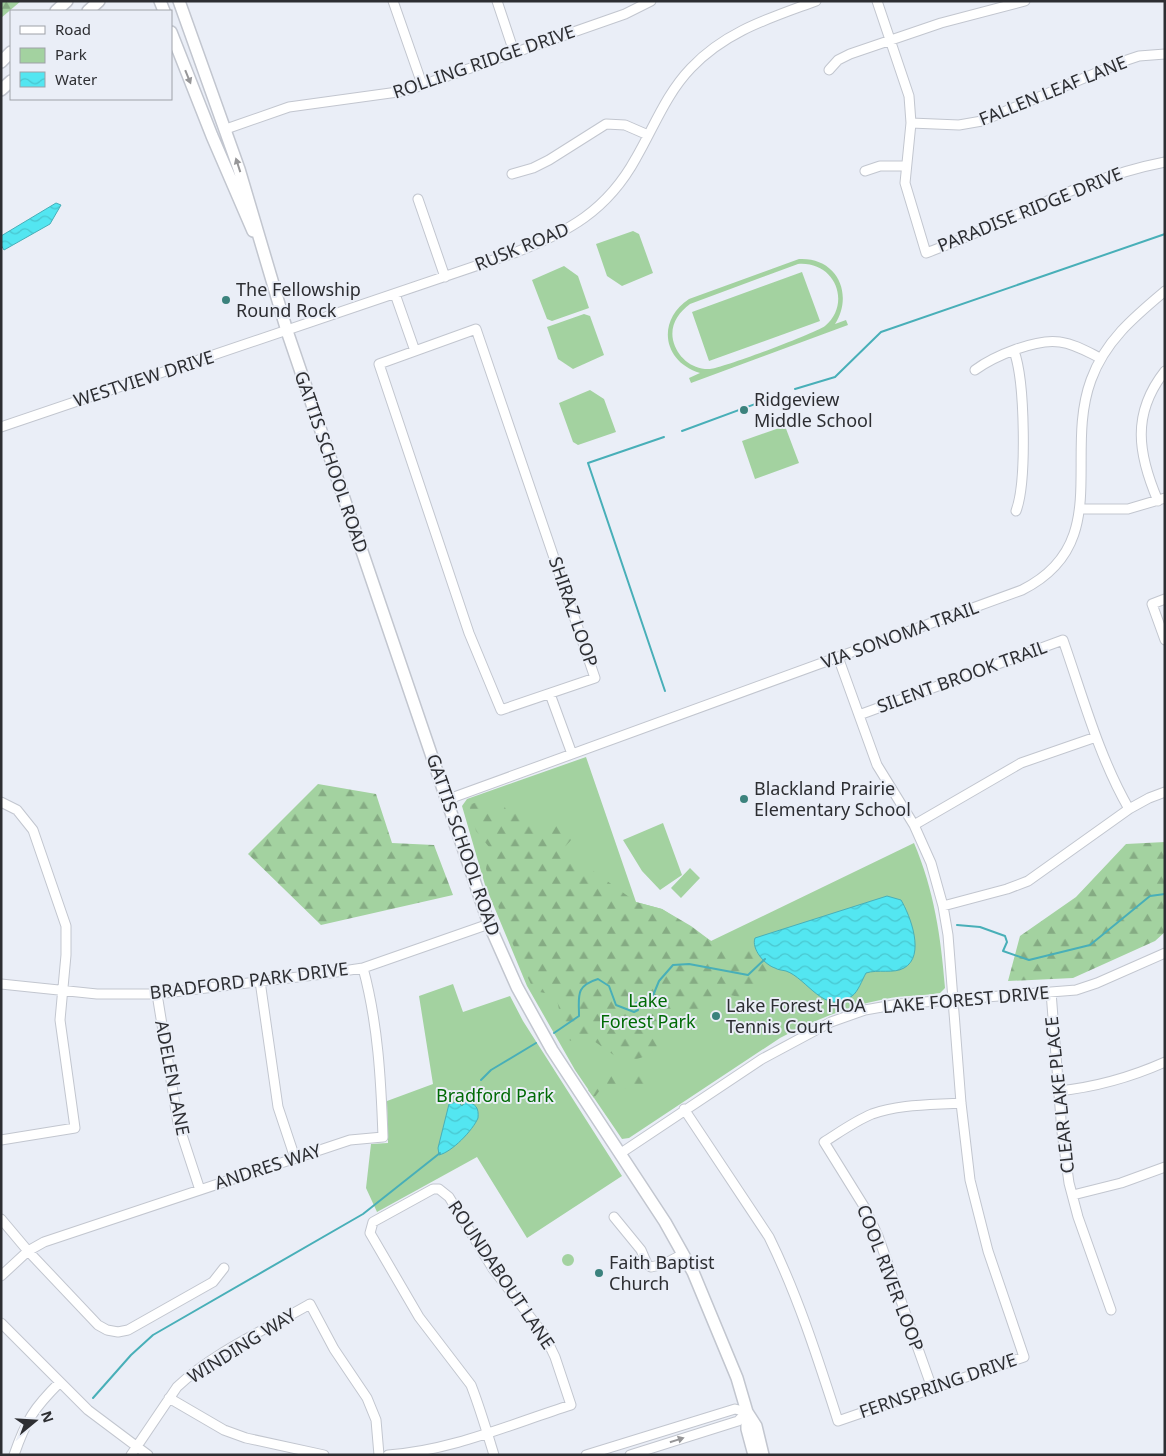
<svg xmlns="http://www.w3.org/2000/svg" width="1166" height="1456" font-family="'Noto Sans',sans-serif">
  <style>
    .green { fill: #a3d2a0; fill-rule: evenodd }
    .forest { fill: url(#forest-firs) }
    .water { fill: url(#water-waves); stroke: #48afb8 }
    .lines { fill: none; stroke-linecap: round; stroke-linejoin: round }
    .stream { stroke: #48afb8; stroke-width: 2 }
    .minor-casing { stroke: #c2c6cf; stroke-width: 11 }
    .major-casing { stroke: #c2c6cf; stroke-width: 14 }
    .minor { stroke: #fff; stroke-width: 9 }
    .major { stroke: #fff; stroke-width: 11 }
    .oneway { fill: #969698 }
    .poi-dot { fill: #3b827d; stroke: #eaeef7; stroke-width: 2 }
    .labels { text-anchor: middle; stroke-width: 4; stroke-linejoin: round; paint-order: stroke }
    .street-label { font-size: 18px; fill: #2d2e32; stroke: #eaeef7 }
    .poi-label { font-size: 18px; fill: #2d2e32; stroke: #eaeef7; text-anchor: start }
    .park-label { font-size: 18px; fill: #006a05; stroke: #eaeef7 }
  </style>
  <defs>
    <pattern id="forest-firs" width="22" height="20" patternUnits="userSpaceOnUse" patternTransform="scale(1.25)"><rect width="22" height="20" fill="#a3d2a0"/><path d="M5 1l3.5 6h-7zM16 11l3.5 6h-7z" fill="#85ab83"/></pattern>
    <pattern id="water-waves" width="16" height="10" patternUnits="userSpaceOnUse" patternTransform="scale(1.25)"><rect width="16" height="10" fill="#53e6f1"/><path d="M0 5q4-4 8 0t8 0" fill="none" stroke="#49c6cf"/></pattern>
  </defs>
  <rect width="100%" height="100%" fill="#eaeef7"/>
  <!-- green -->
  <path class="green" d="M 633,231 L 639,234 L 653,273 L 622,286 L 607,276 L 596,244 Z
    M 799,259 C 837,257 854,294 835,324 L 846,320 L 848,325 L 691,383 L 689,378 L 700,373 C 663,362 656,321 689,299 ZM 798,264 C 835,261 852,303 825,326 C 813,334 723,368 710,369 C 692,370 677,357 673,340 C 670,325 678,313 690,304 Z
    M 564,266 L 578,276 L 589,308 L 552,321 L 547,319 L 532,280 Z
    M 802,272 L 820,321 L 709,361 L 692,312 Z
    M 584,314 L 590,316 L 604,355 L 573,369 L 558,359 L 547,327 Z
    M 590,390 L 604,399 L 616,432 L 578,445 L 573,442 L 559,403 Z
    M 785,426 L 799,463 L 755,479 L 742,441 Z
    M 586,757 L 636,902 L 662,909 L 711,941 L 914,843 C 934,890 941,937 945,988 L 940,993 C 922,996 903,995 885,999 C 848,1006 813,1021 780,1038 L 629,1138 L 622,1139 L 575,1070 L 527,986 L 485,885 L 462,806 L 467,799 Z
    M 663,823 L 682,875 L 660,890 L 642,871 L 623,840 Z
    M 690,868 L 700,878 L 681,898 L 671,888 Z
    M 453,984 L 463,1012 L 510,996 L 523,1021 L 622,1176 L 527,1238 L 477,1157 L 377,1212 L 366,1188 L 371,1144 L 388,1143 L 387,1101 L 433,1084 L 419,996 Z
    M562 1260a6 6 0 1 1 12 0a6 6 0 1 1-12 0Z"/>
  <!-- forest -->
  <path class="forest" d="M 1,1 L 21,1 L 1,18 Z
    M 318,784 L 376,794 L 392,843 L 434,845 L 453,895 L 321,925 L 248,854 Z
    M 485,799 L 497,821 L 506,805 L 521,806 L 535,830 L 553,819 L 572,839 L 563,849 L 636,902 L 662,909 L 691,926 L 727,953 L 750,945 L 772,970 L 759,989 L 745,1000 C 718,987 713,1000 691,1015 L 658,1010 L 661,1051 L 625,1063 L 584,1034 L 570,1041 L 560,1014 L 556,995 L 534,991 L 505,927 L 486,869 L 489,847 L 476,831 L 469,805 Z
    M 1165,842 L 1165,932 L 1155,941 L 1073,978 L 1008,981 L 1020,936 L 1076,897 L 1126,844 Z
    M 644,1073 L 647,1086 L 641,1095 L 632,1082 L 627,1089 L 610,1088 L 606,1082 L 594,1098 L 588,1090 L 609,1076 Z"/>
  <!-- water -->
  <path class="water" d="M 56,203 L 61,205 L 50,224 L 4,250 L 1,245 L 1,236 Z
    M 887,896 L 901,900 C 910,915 926,956 904,968 C 894,974 878,969 866,973 C 862,980 858,992 852,996 C 825,1017 807,978 786,971 C 782,970 778,970 775,968 C 765,965 751,949 755,938 Z
    M 461,1101 L 459,1103 L 462,1106 L 465,1102 C 476,1103 479,1108 478,1118 C 473,1130 452,1152 439,1155 L 438,1148 L 449,1104 Z"/>
  <g class="lines">
    <!-- stream -->
    <path class="stream" d="M 795,389 L 835,377 L 881,332 L 1165,234
      M 682,431 L 774,397
      M 664,437 L 588,463 L 665,691
      M 957,925 L 980,927 L 1005,936 L 1007,942 L 1003,951 L 1029,960 L 1090,945 L 1150,896 L 1165,894
      M 554,1033 L 579,1016 C 579,996 575,986 598,979 L 609,986 L 616,1005 L 634,1012 L 638,1010 L 636,1003 L 652,998 L 659,981 L 673,965 L 689,964 L 748,975 L 765,959
      M 481,1080 L 491,1070 L 536,1043
      M 93,1398 L 131,1355 L 153,1335 L 363,1214 L 440,1153"/>
    <defs>
      <path id="minor" d="M 393,1 L 422,84
        M 497,1 L 514,52
        M 877,1 L 909,96 L 911,123 L 905,183 L 926,253 C 1008,223 1077,179 1165,162
        M 829,70 L 838,60 L 850,54 L 941,23 L 1025,1
        M 911,123 L 959,125 L 982,121 L 1127,60 L 1139,56 L 1165,54
        M 226,129 L 289,107 L 405,91 L 625,14 L 651,1
        M 865,171 L 880,166 L 905,166
        M 512,174 L 533,168 L 549,160 L 606,124 L 625,125 L 648,135
        M 418,199 L 445,277
        M 395,294 L 415,351
        M 476,329 L 595,678 L 501,710 L 469,633 L 379,364 Z
        M 1014,351 C 1025,381 1027,482 1016,511
        M 975,370 C 994,356 1037,338 1060,342 C 1075,344 1088,352 1100,358
        M 1,427 L 514,253 C 568,232 607,211 636,158 C 654,127 666,94 691,68 C 726,31 770,18 816,1
        M 1158,501 C 1138,454 1131,414 1165,371
        M 1080,509 L 1128,509 L 1165,498
        M 1165,599 L 1152,604 L 1165,640
        M 550,694 L 572,754
        M 859,715 L 1063,640 C 1083,697 1099,757 1129,809
        M 446,800 L 1022,590 C 1114,544 1063,456 1091,380 C 1105,341 1134,317 1165,291
        M 1,802 L 17,810 L 33,830 L 66,926 L 66,955 L 60,1020 L 75,1128 L 1,1140
        M 914,825 L 1021,763 L 1096,737
        M 943,906 L 1007,889 L 1028,881 L 1129,809 L 1149,798 L 1165,792
        M 260,981 L 278,1107 L 295,1158
        M 1,984 L 97,994 L 157,994 L 323,974 L 363,968 L 489,924
        M 1051,992 L 1062,1132 L 1069,1183 L 1078,1217 L 1111,1310
        M 157,994 L 178,1123 L 200,1190
        M 1058,1091 C 1097,1087 1129,1078 1165,1062
        M 684,1109 L 769,1237 C 798,1296 818,1359 838,1421 L 1024,1357 L 988,1251 L 970,1180 L 961,1103 L 948,935 L 943,906 L 931,863 L 914,825 L 877,765 L 838,657
        M 621,1153 L 762,1059 L 831,1022 L 865,1010 L 899,1004 L 1076,990 L 1097,983 L 1165,953
        M 1073,1195 L 1121,1183 L 1165,1167
        M 614,1217 L 641,1250 L 647,1264 L 651,1267 L 664,1264 L 683,1254
        M 1,1219 L 28,1251 L 98,1325 L 107,1330 L 118,1332 L 128,1330 L 213,1282 L 224,1268
        M 1,1276 L 28,1251 L 44,1242 L 350,1140 L 383,1137 C 381,1080 378,1023 363,968
        M 1,1323 L 88,1410 L 148,1455
        M 932,1388 L 878,1236 L 865,1208 L 824,1142 C 840,1132 855,1121 872,1114 C 899,1104 932,1105 961,1103
        M 169,1398 L 224,1430 L 246,1438 L 324,1455
        M 14,1455 C 26,1420 34,1408 60,1382
        M 131,1455 L 177,1387 C 214,1352 265,1330 310,1304 L 334,1349 L 367,1398 L 376,1420 L 379,1455
        M 388,1455 C 451,1451 511,1424 571,1405 L 555,1357 L 545,1336 L 493,1269 L 449,1197 L 439,1189 L 433,1189 L 373,1222 L 370,1233 L 419,1317 L 471,1385 C 480,1408 487,1432 494,1455
        M 586,1455 L 735,1409 L 747,1412
        M 630,1455 L 738,1421 L 747,1412"/>
      <path id="major" d="M 160,1 L 164,11
        M 179,1 L 239,169 L 287,331 L 489,924 L 517,987 L 552,1050 L 665,1222 L 693,1272 L 737,1378 L 747,1412 L 756,1426 L 763,1455
        M 56,11 L 67,1
        M 88,11 L 99,1
        M 171,32 L 212,136 L 253,231
        M 1,62 L 11,52
        M 1,90 L 11,81
        M 747,1412 L 747,1429 L 754,1455"/>
    </defs>
    <!-- minor casing -->
    <use href="#minor" class="minor-casing"/>
    <!-- major casing -->
    <use href="#major" class="major-casing"/>
    <!-- minor -->
    <use href="#minor" class="minor"/>
    <!-- major -->
    <use href="#major" class="major"/>
  </g>
  <!-- one-way arrows -->
  <defs><path id="oneway-solid" d="M-6-.8H1V-3.2L6.5 0L1 3.2V.8H-6Z" transform="scale(1.25)"/></defs>
  <g class="oneway">
    <use href="#oneway-solid" transform="translate(188 77) rotate(68)"/>
    <use href="#oneway-solid" transform="translate(238 165) rotate(-108)"/>
    <use href="#oneway-solid" transform="translate(677 1440) rotate(-18)"/>
  </g>
  <!-- markers -->
  <g class="poi-dot">
    <circle cx="226" cy="300" r="5"/>
    <circle cx="744" cy="410" r="5"/>
    <circle cx="744" cy="799" r="5"/>
    <circle cx="716" cy="1016" r="5"/>
    <circle cx="599" cy="1273" r="5"/>
  </g>
  <g class="labels">
    <!-- street labels -->
    <g class="street-label">
      <text transform="translate(484 62) rotate(-19)" y="6">ROLLING RIDGE DRIVE</text>
      <text transform="translate(1053 91) rotate(-22)" y="6">FALLEN LEAF LANE</text>
      <text transform="translate(1030 210) rotate(-22)" y="6">PARADISE RIDGE DRIVE</text>
      <text transform="translate(522 247) rotate(-22)" y="6">RUSK ROAD</text>
      <text transform="translate(144 379) rotate(-18)" y="6">WESTVIEW DRIVE</text>
      <text transform="translate(331 462) rotate(71)" y="6">GATTIS SCHOOL ROAD</text>
      <text transform="translate(573 612) rotate(71)" y="6">SHIRAZ LOOP</text>
      <text transform="translate(900 635) rotate(-20)" y="6">VIA SONOMA TRAIL</text>
      <text transform="translate(962 677) rotate(-20)" y="6">SILENT BROOK TRAIL</text>
      <text transform="translate(463 845) rotate(71)" y="6">GATTIS SCHOOL ROAD</text>
      <text transform="translate(249 981) rotate(-7)" y="6">BRADFORD PARK DRIVE</text>
      <text transform="translate(966 1000) rotate(-5)" y="6">LAKE FOREST DRIVE</text>
      <text transform="translate(172 1078) rotate(79)" y="6">ADELEN LANE</text>
      <text transform="translate(1060 1095) rotate(-96)" y="6">CLEAR LAKE PLACE</text>
      <text transform="translate(268 1167) rotate(-18)" y="6">ANDRES WAY</text>
      <text transform="translate(501 1275) rotate(56)" y="6">ROUNDABOUT LANE</text>
      <text transform="translate(890 1278) rotate(69)" y="6">COOL RIVER LOOP</text>
      <text transform="translate(242 1346) rotate(-32)" y="6">WINDING WAY</text>
      <text transform="translate(938 1386) rotate(-19)" y="6">FERNSPRING DRIVE</text>
    </g>
    <!-- poi labels -->
    <g class="poi-label">
      <text x="236" y="296">The Fellowship<tspan x="236" dy="21">Round Rock</tspan></text>
      <text x="754" y="406">Ridgeview<tspan x="754" dy="21">Middle School</tspan></text>
      <text x="754" y="795">Blackland Prairie<tspan x="754" dy="21">Elementary School</tspan></text>
      <text x="726" y="1012">Lake Forest HOA<tspan x="726" dy="21">Tennis Court</tspan></text>
      <text x="609" y="1269">Faith Baptist<tspan x="609" dy="21">Church</tspan></text>
    </g>
    <!-- park labels -->
    <g class="park-label">
      <text x="648" y="1007">Lake<tspan x="648" dy="21">Forest Park</tspan></text>
      <text x="495" y="1102">Bradford Park</text>
    </g>
  </g>
  <!-- border -->
  <rect width="1166" height="1456" fill="none" stroke="#2d2e32" stroke-width="5"/>
  <!-- legend -->
  <rect x="10" y="10" width="162" height="90" fill="#eaeef7" stroke="#9ea1a8"/>
  <rect x="20" y="26" width="25" height="8" fill="#ffffff" stroke="#9ea1a8"/>
  <text x="55" y="35" font-size="15" fill="#2d2e32">Road</text>
  <rect x="20" y="48" width="25" height="15" fill="#a3d2a0" stroke="#9ea1a8"/>
  <text x="55" y="60" font-size="15" fill="#2d2e32">Park</text>
  <rect x="20" y="72" width="25" height="15" fill="url(#water-waves)" stroke="#9ea1a8"/>
  <text x="55" y="85" font-size="15" fill="#2d2e32">Water</text>
  <!-- north arrow -->
  <g transform="translate(35 1421) rotate(72)" stroke="#eaeef7" stroke-width="4" paint-order="stroke">
  <path d="M0-4L9 19L0 12L-9 19Z" fill="#2d2e32"/>
  <text y="-8" font-size="14" font-weight="bold" text-anchor="middle" fill="#2d2e32">N</text>
  </g>
</svg>
